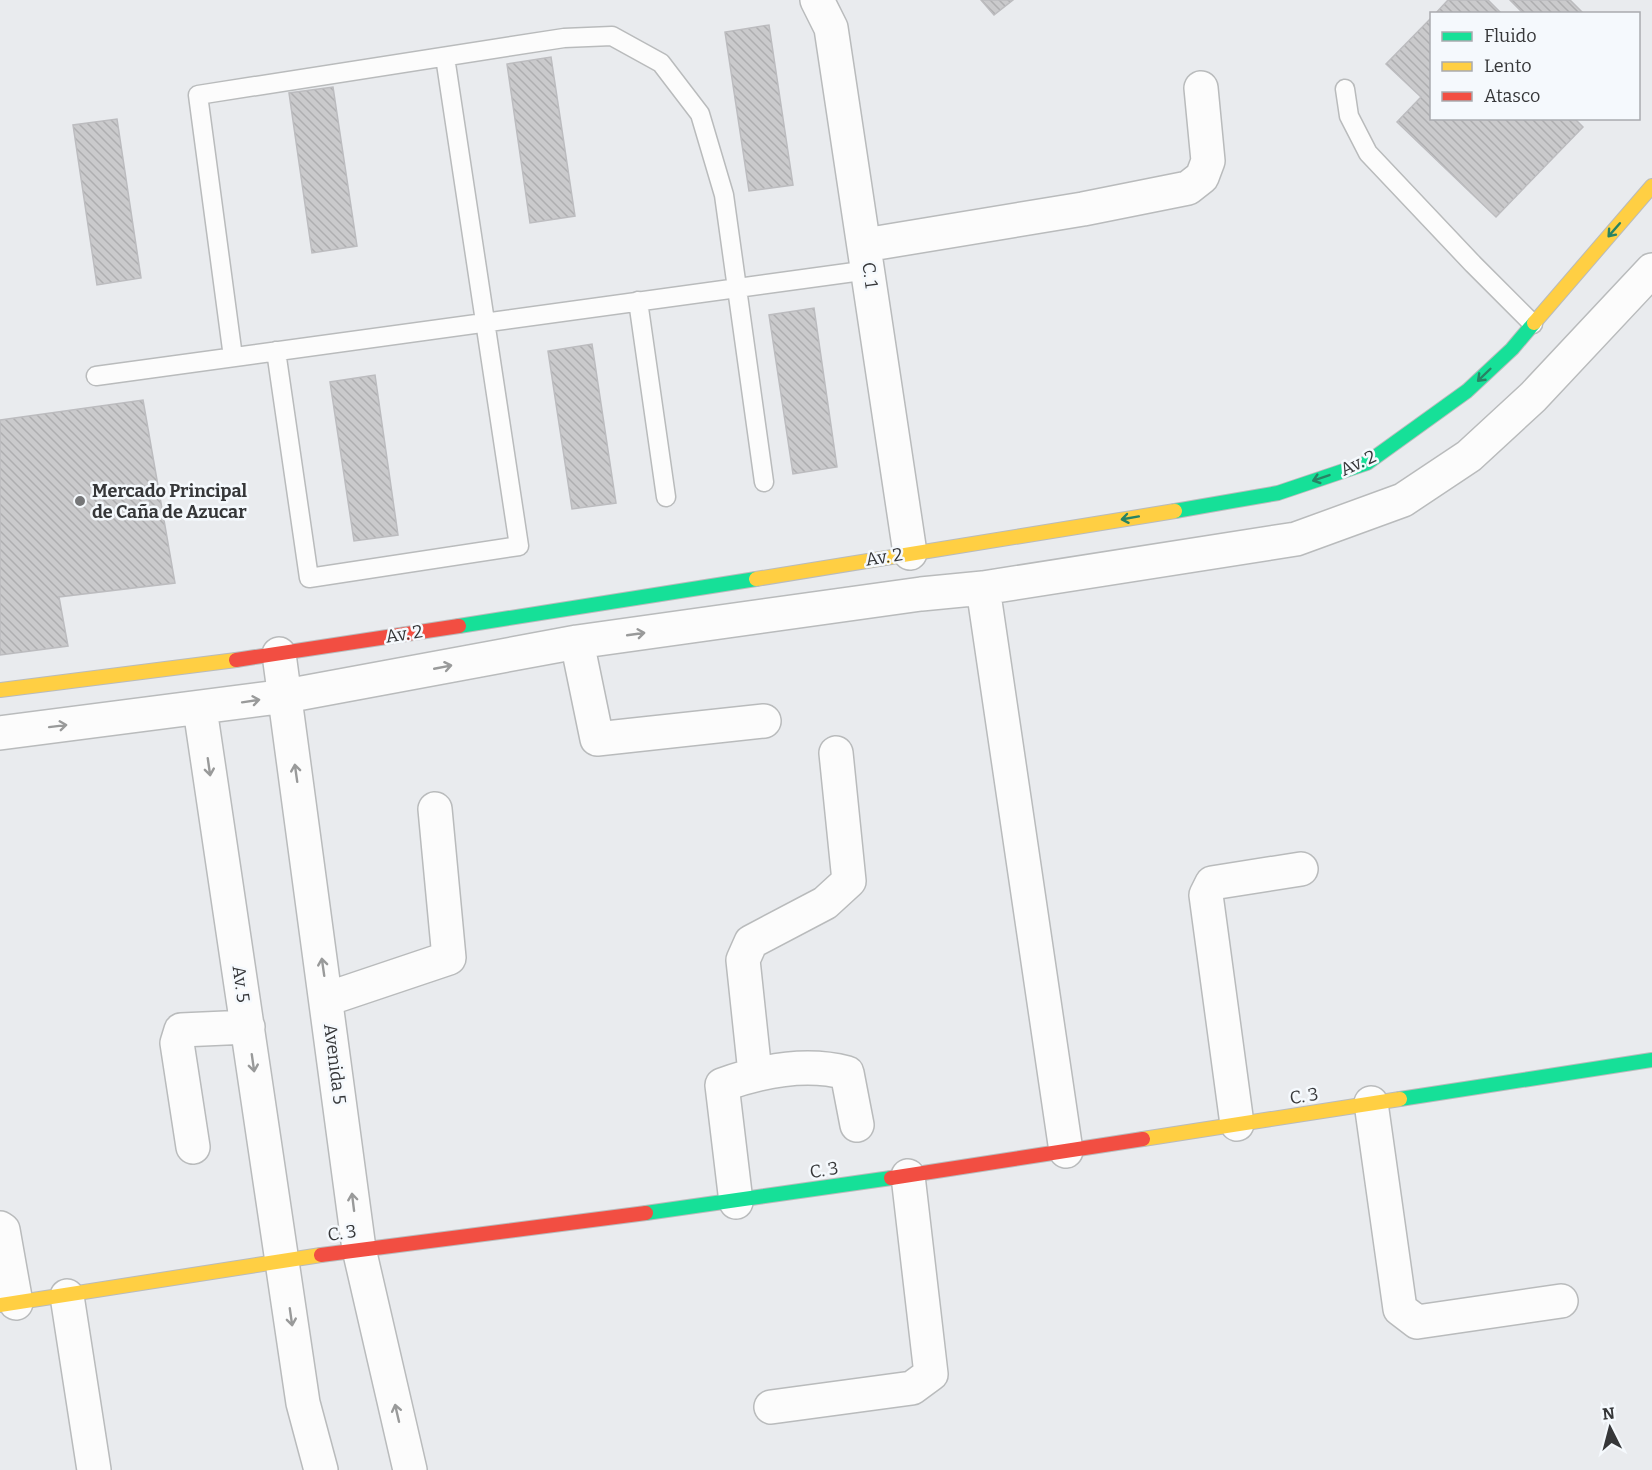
<svg xmlns="http://www.w3.org/2000/svg" width="1652" height="1470" font-family="Bitter,serif">
  <style>
    .building { fill: url(#building-back-hatch); stroke: #bcbcbf; stroke-width: 1.5 }
    .lines { fill: none; stroke-linecap: round; stroke-linejoin: round }
    .lane-casing { stroke: #b9bbbc; stroke-width: 21 }
    .street-casing { stroke: #b9bbbc; stroke-width: 36 }
    .fast-casing { stroke: #b9bbbc; stroke-width: 16 }
    .slow-casing { stroke: #b9bbbc; stroke-width: 16 }
    .jam-casing { stroke: #b9bbbc; stroke-width: 16 }
    .lane { stroke: #fcfcfc; stroke-width: 18 }
    .street { stroke: #fcfcfc; stroke-width: 33 }
    .fast { stroke: #16e098; stroke-width: 14 }
    .slow { stroke: #ffcf43; stroke-width: 14 }
    .jam { stroke: #f24e42; stroke-width: 14 }
    .oneway { stroke: #288364 }
    .oneway2 { stroke: #999a9a }
    .poi-dot { fill: #757678; stroke: #f5f9fd; stroke-width: 2 }
    .labels { text-anchor: middle; stroke-width: 5; stroke-linejoin: round; paint-order: stroke }
    .street-label { font-size: 18px; fill: #363739; stroke: #f5f9fd }
    .poi-label { font-size: 18px; font-weight: bold; fill: #363739; stroke: #f5f9fd; text-anchor: start }
  </style>
  <defs>
    <pattern id="building-back-hatch" width="6" height="6" patternUnits="userSpaceOnUse" patternTransform="scale(1.5)"><rect width="6" height="6" fill="#cacacc"/><path d="M-1 5l2 2M0 0l6 6M5-1l2 2" fill="none" stroke="#aeaeb0"/></pattern>
  </defs>
  <rect width="100%" height="100%" fill="#e9ebee"/>
  <!-- building -->
  <path class="building" d="M 981,0 L 1013,0 L 994,15 Z
    M 1448,0 L 1488,0 L 1502,14 L 1435,14 Z
    M 1510,0 L 1570,0 L 1584,14 L 1524,14 Z
    M 1432,17 L 1432,118 L 1574,118 L 1583,127 L 1496,217 L 1397,122 L 1421,97 L 1386,64 Z
    M 769,25 L 793,185 L 749,191 L 725,32 Z
    M 551,57 L 575,216 L 530,223 L 507,64 Z
    M 333,87 L 357,246 L 312,253 L 289,93 Z
    M 117,119 L 141,278 L 97,285 L 73,125 Z
    M 814,308 L 837,467 L 793,474 L 769,315 Z
    M 592,344 L 616,503 L 572,509 L 548,351 Z
    M 375,375 L 398,535 L 354,541 L 330,382 Z
    M 143,400 L 175,583 L 59,597 L 68,646 L 0,655 L 0,420 Z"/>
  <g class="lines">
    <defs>
      <path id="lane" d="M 1345,89 L 1349,116 L 1368,153 L 1473,264 L 1533,324
        M 638,301 L 666,497
        M 276,351 L 309,578 L 519,546 L 445,57
        M 233,357 L 198,95 L 564,38 L 612,36 L 661,63 L 700,114 L 724,195 L 764,482
        M 96,376 L 869,270"/>
      <path id="street" d="M 817,0 L 831,28 L 910,553
        M 865,245 L 1083,209 L 1188,188 L 1202,177 L 1208,161 L 1201,88
        M 983,588 L 1066,1151
        M 577,642 L 597,739 L 764,721
        M 279,654 L 359,1249 L 410,1470
        M 200,709 L 303,1403 L 321,1470
        M 0,733 L 286,696 L 577,642 L 921,594 L 983,588 L 1296,539 L 1403,500 L 1469,456 L 1533,397 L 1652,270
        M 327,999 L 449,958 L 435,809
        M 755,1073 L 743,960 L 751,942 L 825,903 L 849,881 L 836,753
        M 1371,1103 L 1400,1309 L 1417,1322 L 1561,1301
        M 1237,1124 L 1206,895 L 1212,883 L 1301,869
        M 193,1147 L 177,1043 L 181,1030 L 248,1027
        M 736,1202 L 722,1085 C 761,1071 806,1062 847,1073 L 857,1125
        M 0,1228 L 3,1230 L 16,1303
        M 67,1296 L 94,1470
        M 771,1407 L 912,1388 L 931,1374 L 908,1176"/>
      <path id="fast" d="M 1175,511 L 1278,493 L 1367,463 L 1467,391 L 1512,349 L 1534,323
        M 459,626 L 756,579
        M 1400,1099 L 1652,1060
        M 646,1213 L 891,1178"/>
      <path id="slow" d="M 1534,323 L 1652,186
        M 756,579 L 1175,511
        M 0,690 L 236,660
        M 1143,1139 L 1400,1099
        M 0,1305 L 321,1255"/>
      <path id="jam" d="M 236,660 L 459,626
        M 891,1178 L 1143,1139
        M 321,1255 L 646,1213"/>
    </defs>
    <!-- lane casing -->
    <use href="#lane" class="lane-casing"/>
    <!-- street casing -->
    <use href="#street" class="street-casing"/>
    <!-- fast casing -->
    <use href="#fast" class="fast-casing"/>
    <!-- slow casing -->
    <use href="#slow" class="slow-casing"/>
    <!-- jam casing -->
    <use href="#jam" class="jam-casing"/>
    <!-- lane -->
    <use href="#lane" class="lane"/>
    <!-- street -->
    <use href="#street" class="street"/>
    <!-- fast -->
    <use href="#fast" class="fast"/>
    <!-- slow -->
    <use href="#slow" class="slow"/>
    <!-- jam -->
    <use href="#jam" class="jam"/>
  </g>
  <!-- one-way arrows -->
  <defs><path id="oneway-shaft" d="M-6 0H5M1.5-3L5.5 0L1.5 3" fill="none" stroke-width="1.6" stroke-linecap="round" stroke-linejoin="round" transform="scale(1.5)"/></defs>
  <g class="oneway">
    <use href="#oneway-shaft" transform="translate(1614 230) rotate(131)"/>
    <use href="#oneway-shaft" transform="translate(1484 375) rotate(136)"/>
    <use href="#oneway-shaft" transform="translate(1321 478) rotate(161)"/>
    <use href="#oneway-shaft" transform="translate(1130 518) rotate(170)"/>
  </g>
  <g class="oneway2">
    <use href="#oneway-shaft" transform="translate(636 634) rotate(-8)"/>
    <use href="#oneway-shaft" transform="translate(443 667) rotate(-11)"/>
    <use href="#oneway-shaft" transform="translate(251 701) rotate(-9)"/>
    <use href="#oneway-shaft" transform="translate(58 726) rotate(-7)"/>
    <use href="#oneway-shaft" transform="translate(209 767) rotate(82)"/>
    <use href="#oneway-shaft" transform="translate(296 773) rotate(-98)"/>
    <use href="#oneway-shaft" transform="translate(323 967) rotate(-98)"/>
    <use href="#oneway-shaft" transform="translate(253 1063) rotate(82)"/>
    <use href="#oneway-shaft" transform="translate(353 1202) rotate(-97)"/>
    <use href="#oneway-shaft" transform="translate(291 1317) rotate(82)"/>
    <use href="#oneway-shaft" transform="translate(397 1413) rotate(-103)"/>
  </g>
  <!-- markers -->
  <circle class="poi-dot" cx="80" cy="501" r="6"/>
  <g class="labels">
    <!-- street labels -->
    <g class="street-label">
      <text transform="translate(870 275) rotate(82)" y="6">C. 1</text>
      <text transform="translate(1358 463) rotate(-25)" y="6">Av. 2</text>
      <text transform="translate(884 557) rotate(-9)" y="6">Av. 2</text>
      <text transform="translate(404 634) rotate(-9)" y="6">Av. 2</text>
      <text transform="translate(241 984) rotate(82)" y="6">Av. 5</text>
      <text transform="translate(335 1064) rotate(83)" y="6">Avenida 5</text>
      <text transform="translate(1304 1096) rotate(-9)" y="6">C. 3</text>
      <text transform="translate(824 1170) rotate(-9)" y="6">C. 3</text>
      <text transform="translate(342 1233) rotate(-8)" y="6">C. 3</text>
    </g>
    <!-- poi labels -->
    <g class="poi-label">
      <text x="92" y="497">Mercado Principal<tspan x="92" dy="21">de Caña de Azucar</tspan></text>
    </g>
  </g>
  <!-- legend -->
  <rect x="1430" y="12" width="210" height="108" fill="#f5f9fd" stroke="#a9abaf" stroke-width="1.5"/>
  <rect x="1442" y="32" width="30" height="9" fill="#16e098" stroke="#a9abaf" stroke-width="1.5"/>
  <text x="1484" y="42" font-size="18" fill="#363739">Fluido</text>
  <rect x="1442" y="62" width="30" height="9" fill="#ffcf43" stroke="#a9abaf" stroke-width="1.5"/>
  <text x="1484" y="72" font-size="18" fill="#363739">Lento</text>
  <rect x="1442" y="92" width="30" height="9" fill="#f24e42" stroke="#a9abaf" stroke-width="1.5"/>
  <text x="1484" y="102" font-size="18" fill="#363739">Atasco</text>
  <!-- north arrow -->
  <g transform="translate(1610 1428) rotate(354)" stroke="#f5f9fd" stroke-width="4.5" paint-order="stroke">
  <path d="M0-4.5L10 22L0 15L-10 22Z" fill="#363739"/>
  <text y="-9" font-size="16" font-weight="bold" text-anchor="middle" fill="#363739">N</text>
  </g>
</svg>
